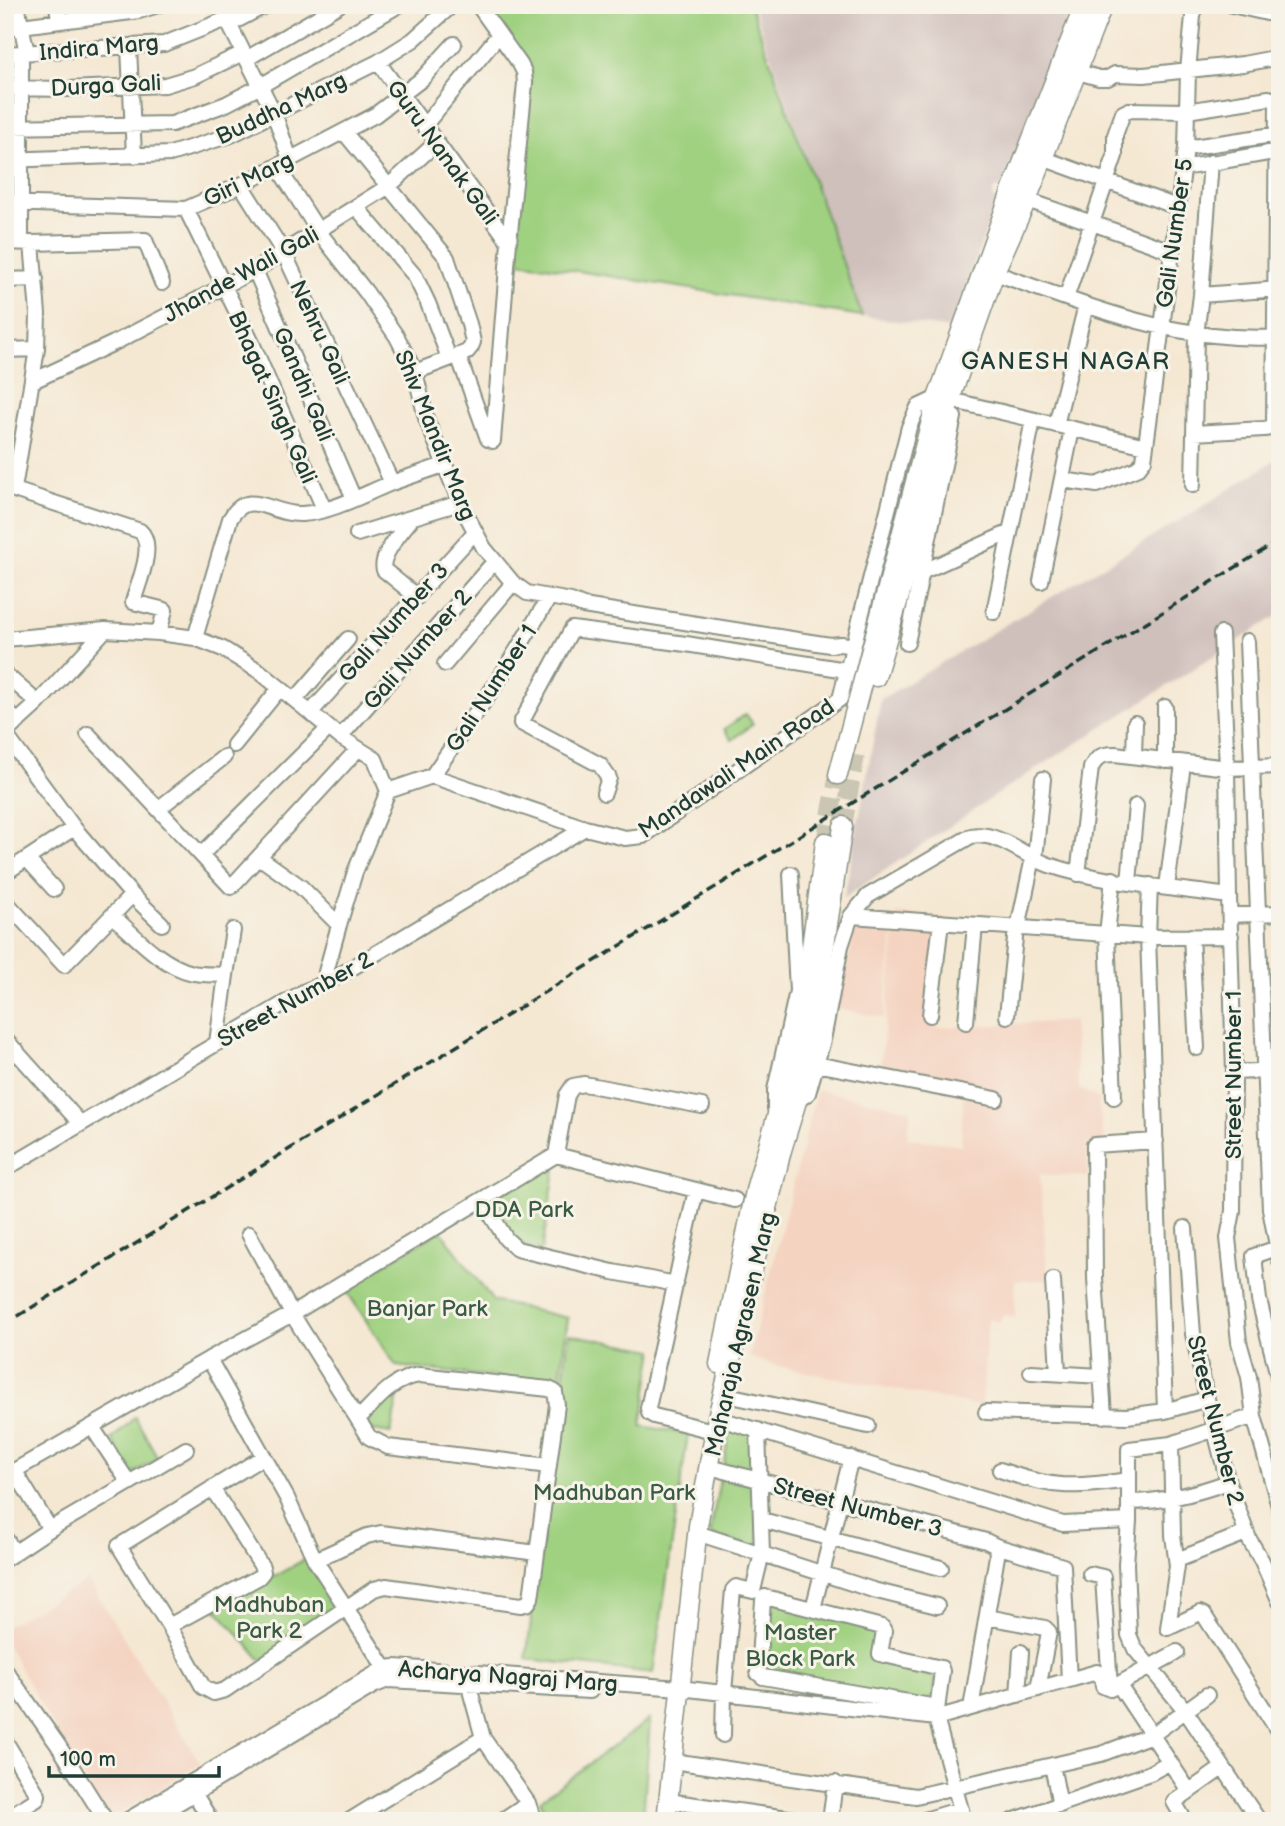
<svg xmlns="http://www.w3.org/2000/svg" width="1285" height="1826" font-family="'Balsamiq Sans',sans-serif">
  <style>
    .built { fill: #f4d3c1 }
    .industrial { fill: #d0c0bc }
    .green { fill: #a0d181; stroke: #60875a; stroke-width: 2 }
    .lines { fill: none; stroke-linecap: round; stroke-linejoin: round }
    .major-tunnel { stroke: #cac6b3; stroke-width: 18; stroke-dasharray: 18 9; stroke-linecap: butt }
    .minor-casing { stroke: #8a9284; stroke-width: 18 }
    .major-casing { stroke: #8a9284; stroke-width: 21 }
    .minor { stroke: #fff; stroke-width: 14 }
    .major { stroke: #fff; stroke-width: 18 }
    .rail { stroke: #1f3d34; stroke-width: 3.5; stroke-dasharray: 10 5; stroke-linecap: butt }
    .labels { text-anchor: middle; stroke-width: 6; stroke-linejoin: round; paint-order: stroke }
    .street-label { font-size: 23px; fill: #1f3d34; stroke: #f7f3e8 }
    .park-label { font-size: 23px; fill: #395b43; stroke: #f7f3e8 }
    .neighbourhood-label { font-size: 24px; letter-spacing: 2px; fill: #1f3d34; stroke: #f7f3e8 }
  </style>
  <rect width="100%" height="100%" fill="#f7f3e8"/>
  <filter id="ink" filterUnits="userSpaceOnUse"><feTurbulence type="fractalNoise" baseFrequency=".0143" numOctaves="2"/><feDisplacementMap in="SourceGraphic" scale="14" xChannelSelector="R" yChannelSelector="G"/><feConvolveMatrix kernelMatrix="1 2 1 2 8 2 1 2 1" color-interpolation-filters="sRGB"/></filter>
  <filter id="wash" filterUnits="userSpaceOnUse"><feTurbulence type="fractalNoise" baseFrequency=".00686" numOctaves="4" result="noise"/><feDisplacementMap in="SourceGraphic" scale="28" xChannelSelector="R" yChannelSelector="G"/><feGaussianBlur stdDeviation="1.57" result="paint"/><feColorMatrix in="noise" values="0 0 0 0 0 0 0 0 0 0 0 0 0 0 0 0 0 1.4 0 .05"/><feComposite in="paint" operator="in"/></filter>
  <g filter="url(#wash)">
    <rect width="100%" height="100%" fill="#f5e8d3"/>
    <!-- built -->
    <path class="built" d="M 897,913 L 944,919 L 933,1028 L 1073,1021 L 1079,1089 L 1098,1098 L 1104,1140 L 1087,1143 L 1088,1177 L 1040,1174 L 1048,1280 L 1015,1281 L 1015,1318 L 1003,1315 L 999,1323 L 988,1318 L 982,1407 L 777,1366 L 749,1357 L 817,1090 L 911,1110 L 907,1138 L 961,1145 L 964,1085 L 880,1071 Z
      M 857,923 L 894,926 L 884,1018 L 837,1008 Z
      M 88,1580 L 201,1764 L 108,1821 L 5,1642 L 5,1627 Z"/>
    <!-- industrial -->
    <path class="industrial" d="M 753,5 L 1073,5 L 1002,187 L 993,190 L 994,199 L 997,200 L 951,329 L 862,316 Z
      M 1280,457 L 1280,614 L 1008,787 L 844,898 L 881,699 L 1189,515 Z"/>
    <!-- green -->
    <path class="green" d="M 481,5 L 750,5 L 862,316 L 513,261 L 531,70 Z
      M 746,714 L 753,724 L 732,740 L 724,729 Z
      M 557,1159 L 542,1250 L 520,1245 L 488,1201 Z
      M 441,1231 L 493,1301 L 568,1318 L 559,1384 L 396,1366 L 344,1287 Z
      M 569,1334 L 654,1350 L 641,1426 L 688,1434 L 653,1673 L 526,1659 Z
      M 401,1380 L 391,1433 L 361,1428 L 364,1419 Z
      M 135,1417 L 158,1458 L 131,1475 L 112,1439 Z
      M 730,1425 L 755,1432 L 755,1476 L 723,1469 Z
      M 721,1473 L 758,1483 L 759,1550 L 710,1534 Z
      M 311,1556 L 339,1611 L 262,1661 L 216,1609 Z
      M 767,1598 L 880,1631 L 875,1658 L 936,1670 L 934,1696 L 923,1702 L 762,1674 Z
      M 650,1719 L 643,1821 L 547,1821 L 540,1800 Z"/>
  </g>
  <g filter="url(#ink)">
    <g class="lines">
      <!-- major-tunnel -->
      <path class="major-tunnel" d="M 843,826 L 856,755
        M 825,842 L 838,775"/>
      <defs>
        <path id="minor" d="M 17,5 L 27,53
          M 57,5 L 59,20
          M 478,5 L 520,64 L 524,72 L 525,83 L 509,242 L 493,441
          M 1232,5 L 1280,16
          M 229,24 L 274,113 L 290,159
          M 5,28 L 139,11 L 158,5
          M 129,47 L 134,156
          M 5,54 L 164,44 L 227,19 L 229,24 L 232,23 L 266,5
          M 246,59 L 339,5
          M 378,62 L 509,242
          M 1078,72 L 1099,78 L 1108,78 L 1115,74 L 1144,75 L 1243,64 L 1280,57
          M 5,88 L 67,89 L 165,85 L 195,76 L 243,53
          M 424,126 L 498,36
          M 5,127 L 172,124 L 226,104 L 257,88 L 399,5
          M 344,132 L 447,258 L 469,324 L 473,342 L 471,347 L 467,352 L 415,372
          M 1186,148 L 1280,134
          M 1034,155 L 1177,207
          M 5,160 L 170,154 L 231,135 L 378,62 L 413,40 L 452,5
          M 277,166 L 319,232 L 366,292 L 397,337 L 415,372 L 426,418 L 460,503 L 484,548 L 513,583 L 527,593 L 571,601 L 583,606 L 830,645 L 841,644 L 853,646
          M 1183,168 L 1280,151
          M 241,185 L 284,253 L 392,483
          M 1027,200 L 1171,251
          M 5,203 L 186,209 L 241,185 L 375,115 L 422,79 L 454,44
          M 357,208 L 415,276 L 428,303 L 449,358
          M 186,209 L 252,343 L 324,509
          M 5,242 L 32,243 L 38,314 L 37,349 L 14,489
          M 21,243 L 21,53
          M 32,243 L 145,240 L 162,283
          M 255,270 L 354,499
          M 995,273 C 1092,307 1174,343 1280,337
          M 5,280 L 36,279
          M 1201,295 L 1280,289
          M 1066,298 L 1115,156 L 1115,135 L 1123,113 L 1129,110 L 1187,111 L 1269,98 L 1277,101 L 1274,424 L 1270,428 L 1264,429 L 1194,433
          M 5,350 L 37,349
          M 458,355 L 488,439
          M 33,381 L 114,343 L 255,270 L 389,186 L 435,144
          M 1056,425 L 1086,305
          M 1062,480 L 1097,485 L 1138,468 L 1144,460 L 1186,148 L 1188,71 L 1194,5
          M 1193,485 L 1196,335 L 1201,295 L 1211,162
          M 5,487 L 140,531 C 156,545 138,584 133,602 L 165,610 L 159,633
          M 413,517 C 404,529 379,555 384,570 L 417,597
          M 357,534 L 460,503
          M 922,572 L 1010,532
          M 1041,581 L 1072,429
          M 994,612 L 1033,420
          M 1221,634 L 1227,768 L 1229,896 L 1234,1072 L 1233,1211 L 1228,1238 L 1239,1342 L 1249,1377 L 1254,1416 L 1280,1510
          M 195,638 L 230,519 C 249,486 272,516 302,514 C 332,512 362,495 389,484 C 408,477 427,471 446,464
          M 5,639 L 105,630 L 159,633 L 195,638 L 223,649 L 259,671 L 340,737 L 375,759 L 388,791 L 432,776 L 585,828 L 625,838 L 643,836 L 840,699 L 909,427 L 918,407 L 937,398 L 950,400 L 1146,446
          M 1247,641 L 1270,1209 L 1280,1261
          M 907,643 L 954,417
          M 445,664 L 513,583
          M 5,674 L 38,703
          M 295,700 L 348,639
          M 5,710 L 18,722
          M 311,712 L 475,532
          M 5,733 L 38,703 L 105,630
          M 5,734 L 74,828 L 132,895
          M 88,734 L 231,887 L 358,749
          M 340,737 L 494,562
          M 234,745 L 280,688
          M 1134,756 L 1135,723
          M 1165,761 L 1165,707
          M 432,776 L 496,684 L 549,598
          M 604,793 L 609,778 L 600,765 L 521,723 L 572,629 L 686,644 L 846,670
          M 158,809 L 224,757
          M 201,855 L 329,728
          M 259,857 L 301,887 L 339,925
          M 27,859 L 54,889
          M 1035,859 L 1043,779
          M 5,873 L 74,828
          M 1078,874 L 1091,768 C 1097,756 1103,754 1115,754 L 1227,768 L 1280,766
          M 1129,882 L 1136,806
          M 1150,885 L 1148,937 L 1165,1411
          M 1167,887 L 1183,764
          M 5,901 L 64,965 L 132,895 L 162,924
          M 1230,915 L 1280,913
          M 113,916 C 136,937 162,966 193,973 C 203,975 215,974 226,975 L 233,930
          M 851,916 L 1107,934 L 1113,879
          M 1018,928 L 1033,858
          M 1191,936 L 1197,1048
          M 330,981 L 326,972 L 339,925 L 355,872 L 388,791
          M 930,1015 L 941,922
          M 1007,1016 L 1016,928
          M 966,1022 L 975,925
          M 5,1039 L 81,1124
          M 217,1043 L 226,975
          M 5,1060 L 17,1051
          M 816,1064 L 996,1099
          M 1234,1072 L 1280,1070
          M 1114,1097 L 1107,934 L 1148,937 L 1231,936
          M 797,1101 L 808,1093 L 823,1040 L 841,946 L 851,916 L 868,896 L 971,836 C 999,831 1023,856 1049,865 C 1106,884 1169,887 1229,896
          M 702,1106 L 584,1084 L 573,1086 L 567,1095 L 556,1155 L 696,1190 L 648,1408 L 649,1413 L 654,1416 L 705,1429
          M 775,1109 L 775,1090 L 797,991 L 791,874
          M 5,1169 L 305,991 L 330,981 L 585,828
          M 696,1190 L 735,1200
          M 482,1200 L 506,1239 L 517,1249 L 613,1272 L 676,1284
          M 1185,1228 L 1193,1334 L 1207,1399 L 1228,1482 L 1249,1539 L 1262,1561 L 1280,1602
          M 249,1234 L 292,1314 L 369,1437 L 388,1447 L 549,1466
          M 1277,1248 L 1254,1256 L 1259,1300 L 1280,1384
          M 1053,1280 L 1058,1373
          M 209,1359 L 292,1314 L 556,1155
          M 1031,1372 L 1101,1376
          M 723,1394 L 868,1426
          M 986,1412 L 1127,1416 L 1165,1411 L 1207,1399
          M 1104,1416 L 1095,1278 L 1094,1145 L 1156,1141
          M 1254,1416 L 1171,1444 L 1129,1449 L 1129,1521 L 1126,1564 L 1129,1635 L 1135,1649 L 1185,1710 L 1259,1821
          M 717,1418 L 1063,1524 L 1129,1521
          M 263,1457 L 119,1546 L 169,1626 L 203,1687 L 214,1693 L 225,1690 L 374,1589 L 386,1586 L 521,1605 L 528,1603 L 531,1598 L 557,1405 L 555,1392 L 549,1389 L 420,1375 C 393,1378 376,1401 358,1419
          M 710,1467 L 986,1541 L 996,1546 L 997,1556 L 971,1708
          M 1000,1470 C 1053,1489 1073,1488 1129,1480
          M 5,1476 L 209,1359 L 287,1498 L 315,1560 L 385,1668 L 388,1680
          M 129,1483 L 186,1449
          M 1129,1502 C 1164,1502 1195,1494 1228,1482
          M 762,1520 L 941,1568
          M 50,1529 L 129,1483 L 92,1427
          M 697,1533 L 873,1590 L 937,1606
          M 5,1538 L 15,1553
          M 996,1546 L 1063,1566 L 1069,1680
          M 5,1559 L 50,1529 L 14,1470
          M 315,1560 L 367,1536 L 381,1533 L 537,1553
          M 1177,1560 L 1246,1533
          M 1090,1574 L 1103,1577 L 1110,1687
          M 813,1609 L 851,1458
          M 987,1617 L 1045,1628 L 1049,1632 L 1038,1689
          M 169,1626 L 259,1577 L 263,1572 L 262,1567 L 212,1488
          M 1168,1628 L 1177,1566 L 1173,1535 L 1171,1444
          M 1168,1628 L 1200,1613 L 1204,1615 L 1280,1734
          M 5,1670 L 58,1745 L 106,1821
          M 1118,1684 L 1189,1791
          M 1018,1695 L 1021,1652
          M 937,1707 L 763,1677 L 758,1673 L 763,1600 L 765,1597 L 769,1598 L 882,1627 L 884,1631 L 880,1654 L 941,1668 L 942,1671 L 936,1718 L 964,1821
          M 723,1735 L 724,1692 L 733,1590 L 736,1587 L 753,1591 L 762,1553 L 758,1430
          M 483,1738 L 528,1803
          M 5,1741 L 38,1795 L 37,1799 L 5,1819
          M 672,1761 L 916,1796 L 1101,1754 L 1152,1735 L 1207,1695
          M 1052,1765 L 1060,1805
          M 190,1786 L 211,1821
          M 668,1801 L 809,1821
          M 126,1821 L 385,1668 L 395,1667 L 680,1688 L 936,1718 L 1097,1672 L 1101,1674 L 1103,1686 L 1110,1689 L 1177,1652
          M 148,1821 L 373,1686 L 388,1680 L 590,1691
          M 349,1821 L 483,1738 L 468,1683
          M 501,1821 L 528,1803 L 534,1821
          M 830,1821 L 835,1783
          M 921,1821 L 961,1809
          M 1012,1821 L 1150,1773 L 1170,1762
          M 1185,1821 L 1174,1802 L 1222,1768"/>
        <path id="major" d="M 876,677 L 915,544 L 950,400 L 997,267 L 1027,200 L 1103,5
          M 838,775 L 937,398 L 1009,197 L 1084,5
          M 719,1364 L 756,1186 L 786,1084 L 803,1008 L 825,842
          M 666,1821 L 698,1526 L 717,1418 L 782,1150 L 797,1101 L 816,1004 L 843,826"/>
      </defs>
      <!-- minor casing -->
      <use href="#minor" class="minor-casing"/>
      <!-- major casing -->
      <use href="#major" class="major-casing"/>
      <!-- minor -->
      <use href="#minor" class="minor"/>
      <!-- major -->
      <use href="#major" class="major"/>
      <!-- rail -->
      <path class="rail" d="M 5,1324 L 1280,540"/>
    </g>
  </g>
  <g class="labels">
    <!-- street labels -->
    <g class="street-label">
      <text transform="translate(99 47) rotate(-5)" y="8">Indira Marg</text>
      <text transform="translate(106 85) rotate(-3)" y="8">Durga Gali</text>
      <text transform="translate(281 108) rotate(-25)" y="8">Buddha Marg</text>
      <text transform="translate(443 152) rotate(54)" y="8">Guru Nanak Gali</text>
      <text transform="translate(248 179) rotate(-26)" y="8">Giri Marg</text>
      <text transform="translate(1174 233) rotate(-82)" y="8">Gali Number 5</text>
      <text transform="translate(241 274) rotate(-29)" y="8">Jhande Wali Gali</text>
      <text transform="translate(320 332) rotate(65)" y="8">Nehru Gali</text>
      <text transform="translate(304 384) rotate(67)" y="8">Gandhi Gali</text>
      <text transform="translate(273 397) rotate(66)" y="8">Bhagat Singh Gali</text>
      <text transform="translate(436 435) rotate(68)" y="8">Shiv Mandir Marg</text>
      <text transform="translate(393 622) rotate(-48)" y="8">Gali Number 3</text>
      <text transform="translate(417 649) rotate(-49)" y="8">Gali Number 2</text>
      <text transform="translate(491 688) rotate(-57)" y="8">Gali Number 1</text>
      <text transform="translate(736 768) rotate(-34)" y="8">Mandawali Main Road</text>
      <text transform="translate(295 999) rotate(-29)" y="8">Street Number 2</text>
      <text transform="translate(1233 1075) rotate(-90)" y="8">Street Number 1</text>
      <text transform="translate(740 1334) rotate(-77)" y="8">Maharaja Agrasen Marg</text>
      <text transform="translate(1216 1420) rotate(76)" y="8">Street Number 2</text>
      <text transform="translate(858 1507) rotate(15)" y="8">Street Number 3</text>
      <text transform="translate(508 1676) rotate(4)" y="8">Acharya Nagraj Marg</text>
    </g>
    <!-- park labels -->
    <g class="park-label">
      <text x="524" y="1217">DDA Park</text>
      <text x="427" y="1316">Banjar Park</text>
      <text x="614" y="1500">Madhuban Park</text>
      <text x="269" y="1612">Madhuban<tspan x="269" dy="26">Park 2</tspan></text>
      <text x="800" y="1640">Master<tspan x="800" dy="26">Block Park</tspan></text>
    </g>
    <!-- neighbourhood labels -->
    <g class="neighbourhood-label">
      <text x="1066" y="369">GANESH NAGAR</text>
    </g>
  </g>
  <!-- margin -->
  <rect width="1285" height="1826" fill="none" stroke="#f7f3e8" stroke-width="28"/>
  <!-- scale -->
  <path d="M49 1766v10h170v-10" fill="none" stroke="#1f3d34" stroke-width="3.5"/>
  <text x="60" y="1766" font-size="21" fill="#1f3d34" stroke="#f7f3e8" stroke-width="5" paint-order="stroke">100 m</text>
</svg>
